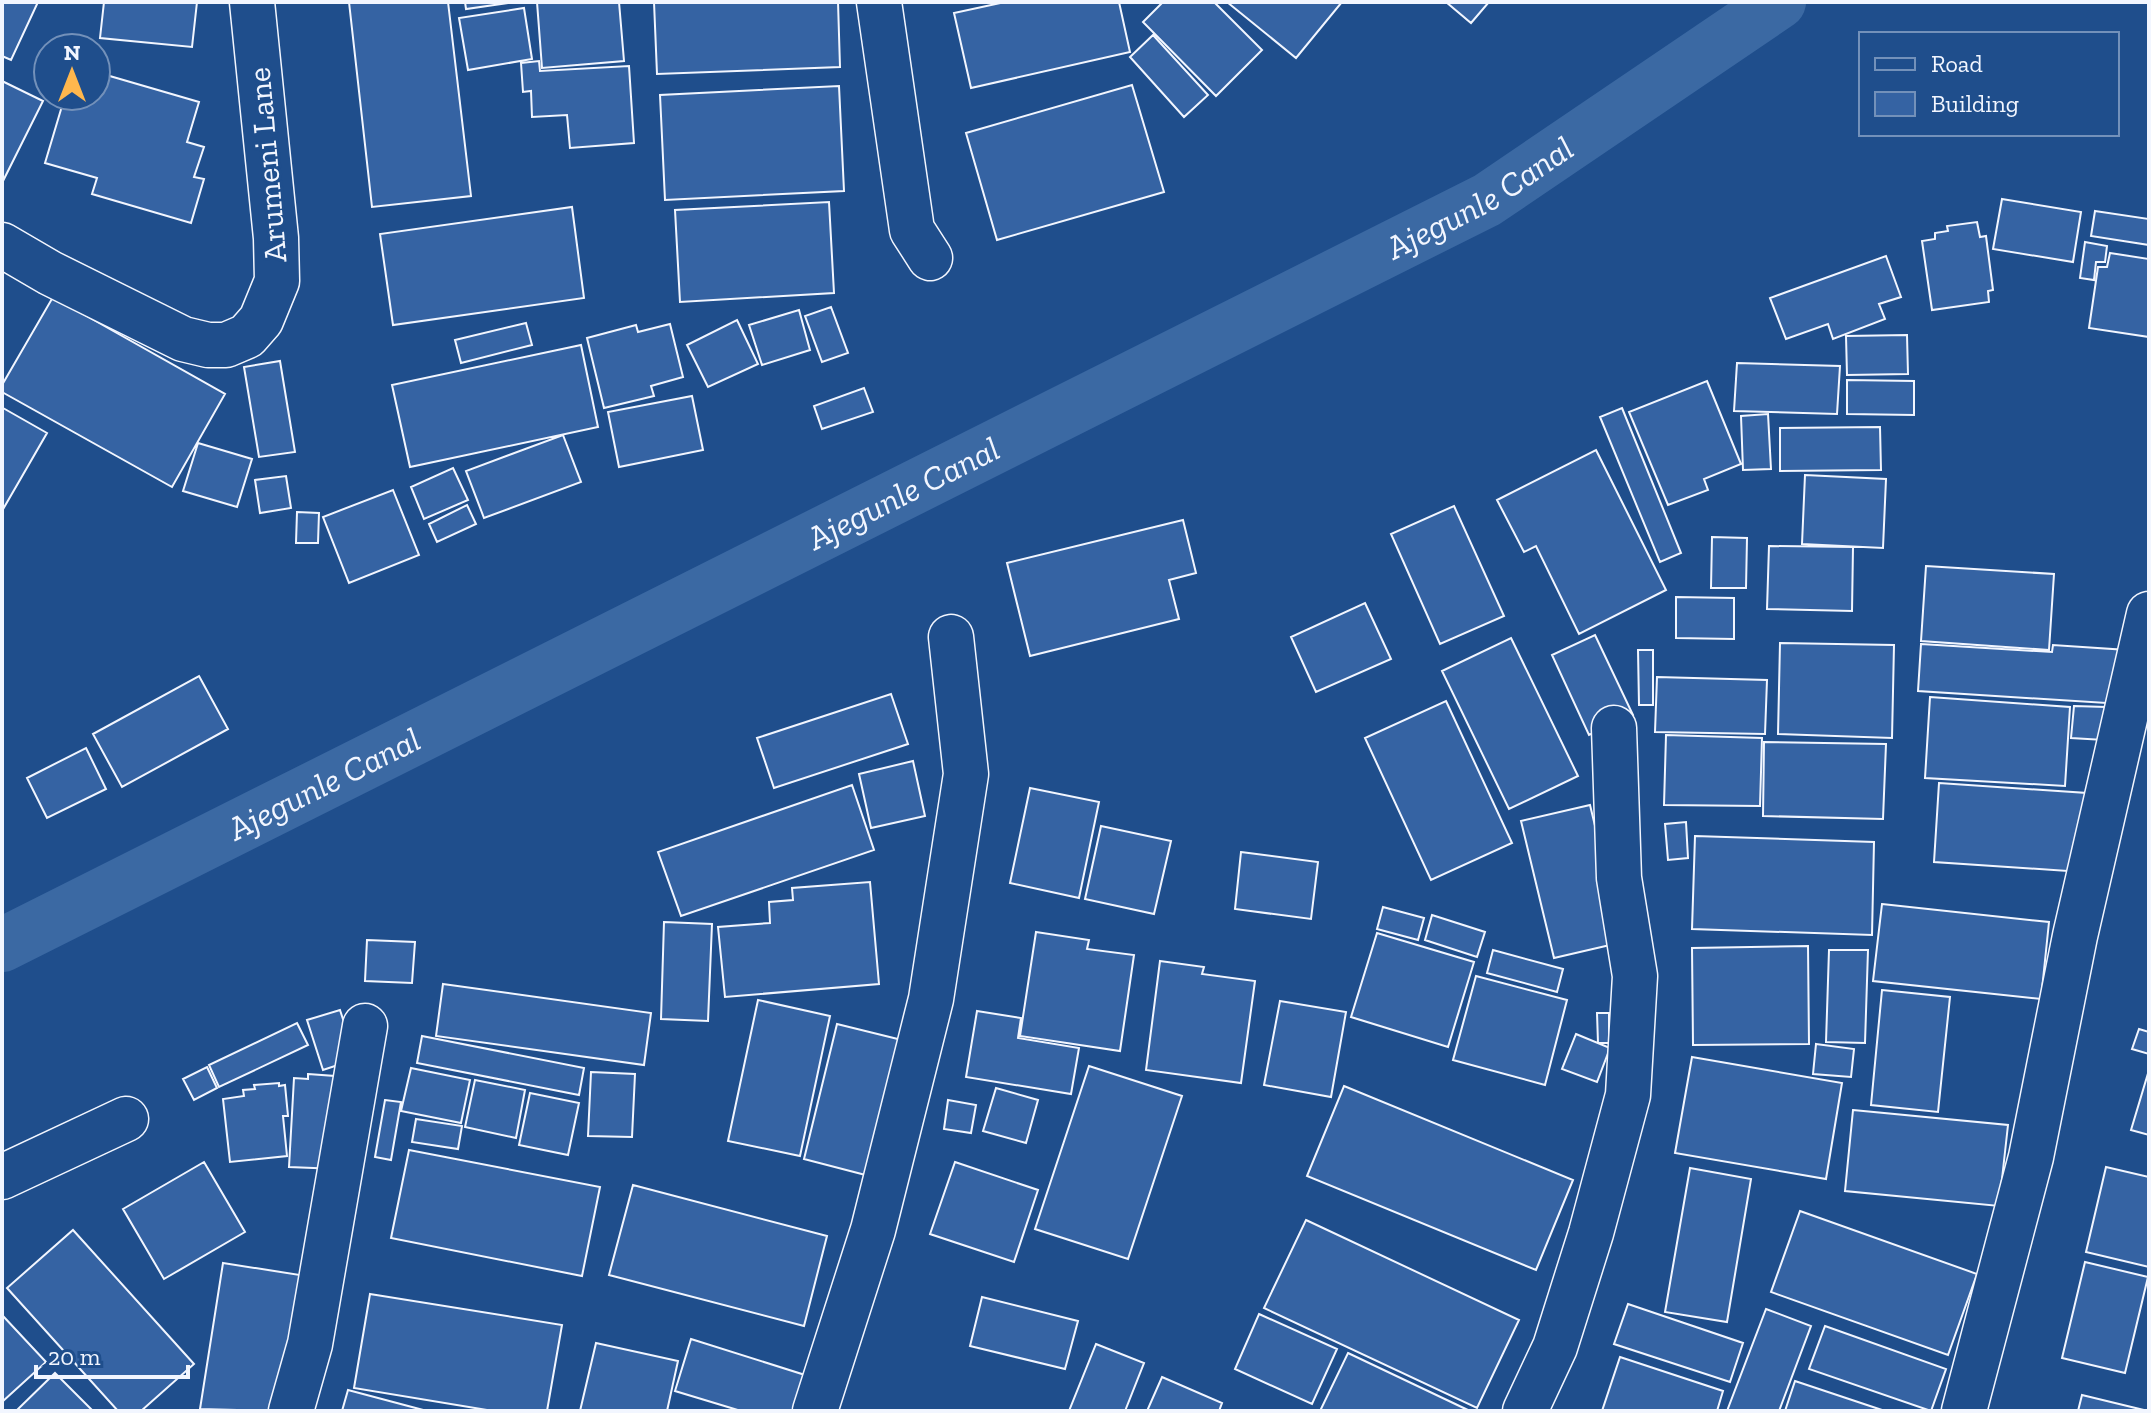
<svg xmlns="http://www.w3.org/2000/svg" width="2151" height="1413" font-family="'Zilla Slab',serif">
  <style>
    .lines { fill: none; stroke-linecap: round; stroke-linejoin: round }
    .canal { stroke: #3b69a3; stroke-width: 54 }
    .building { fill: #3563a3; stroke: #f2f6ff; stroke-width: 2 }
    .minor-casing { stroke: #f2f6ff; stroke-width: 47 }
    .minor { stroke: #1f4e8c; stroke-width: 44 }
    .labels { text-anchor: middle; stroke-width: 6; stroke-linejoin: round; paint-order: stroke }
    .street-label { font-size: 32px; fill: #f2f6ff; stroke: #1f4e8c }
    .water-label { font-size: 34px; font-style: italic; fill: #f2f6ff; stroke: #1f4e8c }
  </style>
  <rect width="100%" height="100%" fill="#1f4e8c"/>
  <g class="lines">
    <!-- canal -->
    <path class="canal" id="s1" d="M 2,945 L 1487,200 L 1779,2"/>
  </g>
  <!-- building -->
  <path class="building" d="M 2,2 L 38,2 L 11,60 L 2,56 Z
    M 104,2 L 197,2 L 192,47 L 100,38 Z
    M 349,2 L 448,2 L 471,196 L 372,207 Z
    M 465,2 L 516,2 L 466,9 Z
    M 537,2 L 619,2 L 624,61 L 542,68 Z
    M 654,2 L 838,2 L 840,67 L 657,74 Z
    M 1005,2 L 1119,2 L 1130,52 L 971,88 L 954,13 Z
    M 1163,2 L 1214,2 L 1262,50 L 1216,96 L 1143,22 Z
    M 1227,2 L 1342,2 L 1296,58 Z
    M 1446,2 L 1489,2 L 1471,23 Z
    M 524,8 L 532,59 L 468,70 L 459,18 Z
    M 1153,35 L 1208,95 L 1184,117 L 1130,57 Z
    M 539,61 L 540,71 L 629,66 L 634,143 L 570,148 L 567,115 L 532,117 L 531,91 L 523,92 L 521,63 Z
    M 96,72 L 199,102 L 187,142 L 204,147 L 194,177 L 204,179 L 191,223 L 92,194 L 97,178 L 45,163 L 65,96 L 96,96 Z
    M 2,81 L 43,101 L 2,183 Z
    M 1132,85 L 1164,192 L 997,240 L 966,133 Z
    M 839,86 L 844,191 L 665,200 L 660,95 Z
    M 2002,199 L 2081,212 L 2073,262 L 1993,249 Z
    M 829,202 L 834,293 L 680,302 L 675,210 Z
    M 572,207 L 584,298 L 393,325 L 380,234 Z
    M 2095,211 L 2149,219 L 2149,245 L 2091,236 Z
    M 1977,222 L 1980,237 L 1986,236 L 1993,290 L 1988,291 L 1989,302 L 1932,310 L 1922,241 L 1935,239 L 1935,233 L 1948,231 L 1947,226 Z
    M 2085,242 L 2107,246 L 2105,262 L 2096,262 L 2094,280 L 2080,278 Z
    M 2110,253 L 2149,259 L 2149,337 L 2089,328 L 2098,267 L 2107,267 Z
    M 1886,256 L 1901,297 L 1879,304 L 1885,319 L 1833,339 L 1828,324 L 1786,339 L 1770,298 Z
    M 53,297 L 225,394 L 172,487 L 2,392 L 2,385 Z
    M 831,307 L 848,353 L 822,362 L 805,316 Z
    M 799,310 L 810,350 L 762,365 L 749,325 Z
    M 737,320 L 758,364 L 708,387 L 687,345 Z
    M 526,323 L 532,345 L 461,363 L 455,340 Z
    M 670,324 L 683,377 L 651,386 L 654,396 L 604,408 L 587,338 L 636,325 L 638,332 Z
    M 1907,335 L 1908,374 L 1847,375 L 1846,336 Z
    M 581,345 L 598,427 L 410,467 L 392,385 Z
    M 280,361 L 295,452 L 259,457 L 244,367 Z
    M 1737,363 L 1840,366 L 1837,414 L 1734,411 Z
    M 1847,380 L 1914,381 L 1914,415 L 1847,414 Z
    M 1707,381 L 1741,464 L 1704,479 L 1708,490 L 1668,505 L 1629,412 Z
    M 864,388 L 873,412 L 822,429 L 814,406 Z
    M 692,396 L 703,450 L 619,467 L 608,412 Z
    M 3,408 L 47,433 L 2,511 L 2,410 Z
    M 1622,408 L 1681,553 L 1660,562 L 1600,417 Z
    M 1768,414 L 1771,469 L 1743,470 L 1741,416 Z
    M 1880,427 L 1881,470 L 1780,471 L 1780,428 Z
    M 563,435 L 581,482 L 484,518 L 466,471 Z
    M 198,443 L 252,459 L 237,507 L 183,491 Z
    M 1596,450 L 1666,590 L 1579,634 L 1536,546 L 1524,552 L 1497,500 Z
    M 453,468 L 468,500 L 424,519 L 411,487 Z
    M 1805,475 L 1886,479 L 1883,548 L 1802,544 Z
    M 286,476 L 291,508 L 260,513 L 255,480 Z
    M 393,490 L 419,555 L 349,583 L 323,517 Z
    M 467,505 L 476,524 L 437,542 L 429,524 Z
    M 1454,506 L 1504,616 L 1440,644 L 1391,534 Z
    M 297,512 L 319,513 L 318,543 L 296,543 Z
    M 1183,520 L 1196,573 L 1169,580 L 1179,619 L 1030,656 L 1007,563 Z
    M 1712,537 L 1747,538 L 1746,588 L 1711,588 Z
    M 1769,546 L 1853,547 L 1852,611 L 1767,609 Z
    M 1926,566 L 2054,574 L 2049,650 L 1921,641 Z
    M 1676,597 L 1734,598 L 1734,639 L 1676,638 Z
    M 1365,603 L 1391,659 L 1316,692 L 1291,637 Z
    M 1595,635 L 1633,715 L 1589,735 L 1552,655 Z
    M 1511,638 L 1578,776 L 1509,809 L 1442,671 Z
    M 1780,643 L 1894,645 L 1892,738 L 1778,734 Z
    M 1921,644 L 2052,652 L 2053,645 L 2127,650 L 2122,704 L 1918,691 Z
    M 1638,650 L 1653,650 L 1653,705 L 1639,705 Z
    M 199,676 L 228,729 L 122,787 L 93,734 Z
    M 1657,677 L 1767,680 L 1765,734 L 1655,732 Z
    M 891,694 L 908,744 L 774,788 L 757,738 Z
    M 1930,697 L 2070,707 L 2065,786 L 1925,778 Z
    M 1446,701 L 1512,843 L 1431,880 L 1365,738 Z
    M 2074,706 L 2106,707 L 2104,740 L 2071,738 Z
    M 1666,735 L 1762,738 L 1760,806 L 1664,805 Z
    M 1764,742 L 1886,744 L 1883,819 L 1763,816 Z
    M 86,748 L 106,789 L 47,818 L 27,778 Z
    M 913,761 L 925,816 L 871,828 L 859,774 Z
    M 1939,783 L 2087,793 L 2082,872 L 1934,862 Z
    M 852,785 L 874,850 L 681,916 L 658,852 Z
    M 1030,788 L 1099,802 L 1079,898 L 1010,883 Z
    M 1590,805 L 1623,942 L 1554,958 L 1521,821 Z
    M 1686,822 L 1688,858 L 1668,860 L 1665,824 Z
    M 1101,826 L 1171,841 L 1154,914 L 1085,899 Z
    M 1695,836 L 1874,842 L 1872,935 L 1692,929 Z
    M 1241,852 L 1318,862 L 1311,919 L 1235,909 Z
    M 870,882 L 879,984 L 725,997 L 718,927 L 770,923 L 769,902 L 793,900 L 792,888 Z
    M 1882,904 L 2049,922 L 2041,999 L 1873,981 Z
    M 1383,907 L 1424,918 L 1418,940 L 1377,929 Z
    M 1432,915 L 1485,932 L 1477,957 L 1425,940 Z
    M 664,922 L 712,924 L 708,1021 L 661,1019 Z
    M 1036,932 L 1089,940 L 1087,949 L 1134,955 L 1120,1051 L 1020,1036 Z
    M 1377,933 L 1474,962 L 1448,1047 L 1351,1017 Z
    M 367,940 L 415,942 L 412,983 L 365,981 Z
    M 1808,946 L 1809,1044 L 1693,1045 L 1692,948 Z
    M 1493,950 L 1563,969 L 1557,992 L 1487,973 Z
    M 1829,950 L 1868,950 L 1865,1043 L 1826,1042 Z
    M 1160,961 L 1204,967 L 1202,974 L 1255,981 L 1241,1083 L 1146,1070 Z
    M 1476,976 L 1567,1000 L 1545,1085 L 1453,1060 Z
    M 443,984 L 651,1013 L 644,1065 L 436,1036 Z
    M 1882,990 L 1950,997 L 1938,1112 L 1871,1105 Z
    M 758,1000 L 830,1016 L 800,1156 L 728,1141 Z
    M 1280,1001 L 1346,1012 L 1331,1097 L 1264,1085 Z
    M 340,1010 L 356,1059 L 323,1070 L 307,1020 Z
    M 977,1011 L 1021,1018 L 1018,1038 L 1079,1048 L 1071,1094 L 966,1077 Z
    M 1597,1013 L 1609,1013 L 1609,1043 L 1598,1043 Z
    M 297,1023 L 308,1045 L 219,1087 L 209,1065 Z
    M 837,1024 L 910,1042 L 877,1178 L 804,1159 Z
    M 2139,1029 L 2149,1032 L 2149,1054 L 2132,1049 Z
    M 1576,1034 L 1610,1048 L 1597,1082 L 1562,1069 Z
    M 422,1036 L 584,1068 L 579,1095 L 417,1063 Z
    M 1816,1044 L 1854,1049 L 1851,1077 L 1813,1074 Z
    M 1692,1057 L 1842,1083 L 1826,1179 L 1675,1153 Z
    M 1089,1066 L 1182,1096 L 1128,1259 L 1035,1229 Z
    M 207,1067 L 217,1088 L 194,1100 L 183,1079 Z
    M 411,1068 L 470,1080 L 461,1123 L 401,1111 Z
    M 2149,1070 L 2149,1135 L 2131,1130 Z
    M 591,1072 L 635,1074 L 632,1137 L 588,1136 Z
    M 308,1074 L 335,1076 L 338,1169 L 289,1167 L 294,1078 L 308,1079 Z
    M 475,1080 L 525,1090 L 516,1138 L 465,1127 Z
    M 279,1083 L 279,1086 L 285,1085 L 288,1116 L 283,1116 L 287,1156 L 230,1162 L 223,1099 L 244,1096 L 243,1090 L 255,1089 L 254,1085 Z
    M 1344,1086 L 1573,1180 L 1536,1270 L 1307,1176 Z
    M 996,1088 L 1038,1100 L 1026,1143 L 983,1131 Z
    M 530,1093 L 579,1103 L 568,1155 L 519,1145 Z
    M 385,1100 L 401,1102 L 391,1160 L 375,1157 Z
    M 948,1100 L 976,1105 L 971,1133 L 944,1129 Z
    M 1853,1110 L 2008,1125 L 1999,1206 L 1845,1191 Z
    M 416,1119 L 462,1126 L 458,1149 L 412,1142 Z
    M 409,1150 L 600,1187 L 582,1276 L 391,1238 Z
    M 204,1162 L 245,1232 L 164,1279 L 123,1209 Z
    M 955,1162 L 1038,1190 L 1014,1262 L 930,1234 Z
    M 2106,1167 L 2149,1177 L 2149,1267 L 2086,1252 Z
    M 1690,1168 L 1751,1179 L 1727,1322 L 1665,1312 Z
    M 633,1185 L 827,1236 L 804,1326 L 609,1275 Z
    M 1800,1211 L 1977,1274 L 1948,1355 L 1771,1292 Z
    M 1306,1220 L 1519,1320 L 1477,1408 L 1264,1308 Z
    M 73,1230 L 194,1364 L 141,1411 L 118,1411 L 7,1288 Z
    M 2085,1262 L 2148,1277 L 2125,1373 L 2062,1358 Z
    M 223,1263 L 300,1275 L 279,1411 L 200,1409 Z
    M 370,1294 L 562,1325 L 547,1411 L 493,1411 L 354,1388 Z
    M 982,1297 L 1078,1321 L 1065,1369 L 970,1346 Z
    M 1628,1304 L 1743,1343 L 1730,1382 L 1614,1344 Z
    M 1766,1309 L 1811,1326 L 1779,1411 L 1727,1411 Z
    M 1259,1314 L 1337,1349 L 1312,1404 L 1235,1369 Z
    M 3,1316 L 46,1362 L 2,1402 L 2,1317 Z
    M 1825,1326 L 1946,1369 L 1931,1411 L 1809,1369 Z
    M 691,1339 L 805,1375 L 794,1411 L 741,1411 L 675,1391 Z
    M 596,1343 L 678,1361 L 667,1411 L 580,1411 Z
    M 1096,1344 L 1144,1363 L 1125,1411 L 1069,1411 Z
    M 1348,1353 L 1470,1411 L 1320,1411 Z
    M 1620,1357 L 1723,1391 L 1717,1411 L 1602,1411 Z
    M 55,1373 L 93,1411 L 16,1411 Z
    M 1162,1377 L 1222,1403 L 1219,1411 L 1147,1411 Z
    M 1795,1381 L 1885,1411 L 1785,1411 Z
    M 348,1390 L 427,1411 L 342,1411 Z
    M 2082,1395 L 2148,1411 L 2078,1411 Z"/>
  <g class="lines">
    <defs>
      <path id="minor" d="M 879,2 L 912,230 L 930,258
        M 2,245 L 50,273 L 183,339 L 208,345 L 226,345 L 247,336 L 261,320 L 277,281 L 276,238 L 252,2
        M 2,1177 L 126,1119
        M 291,1411 L 310,1344 L 365,1026
        M 815,1411 L 873,1230 L 931,999 L 966,774 L 951,637
        M 1525,1411 L 1555,1347 L 1591,1233 L 1628,1095 L 1635,976 L 1619,878 L 1614,728
        M 1964,1411 L 2031,1157 L 2075,936 L 2149,614"/>
    </defs>
    <!-- minor casing -->
    <use href="#minor" class="minor-casing"/>
    <!-- minor -->
    <use href="#minor" class="minor"/>
  </g>
  <g class="labels">
    <!-- street labels -->
    <g class="street-label">
      <text transform="translate(267 165) rotate(-95)" y="11">Arumeni Lane</text>
    </g>
    <!-- water labels -->
    <g class="water-label">
      <text dy="12" stroke="none"><textPath href="#s1" startOffset="1656">Ajegunle Canal</textPath></text>
      <text dy="12" stroke="none"><textPath href="#s1" startOffset="1008">Ajegunle Canal</textPath></text>
      <text dy="12" stroke="none"><textPath href="#s1" startOffset="360">Ajegunle Canal</textPath></text>
    </g>
  </g>
  <!-- border -->
  <rect width="2151" height="1413" fill="none" stroke="#f2f6ff" stroke-width="8"/>
  <!-- legend -->
  <rect x="1859" y="32" width="260" height="104" fill="#1f4e8c" stroke="#7391ba" stroke-width="2"/>
  <rect x="1875" y="58" width="40" height="12" fill="#1f4e8c" stroke="#7391ba" stroke-width="2"/>
  <text x="1931" y="72" font-size="24" fill="#f2f6ff">Road</text>
  <rect x="1875" y="92" width="40" height="24" fill="#3563a3" stroke="#7391ba" stroke-width="2"/>
  <text x="1931" y="112" font-size="24" fill="#f2f6ff">Building</text>
  <!-- north arrow -->
  <g transform="translate(72 72)"><circle r="38" fill="#1f4e8c" stroke="#7391ba" stroke-width="2"/>
  <path d="M0-6L14 30L0 20L-14 30Z" fill="#ffb74d"/>
  <text y="-12" font-size="22" font-weight="bold" text-anchor="middle" fill="#f2f6ff">N</text>
  </g>
  <!-- scale -->
  <path d="M36 1365v12h152v-12" fill="none" stroke="#f2f6ff" stroke-width="4"/>
  <text x="48" y="1365" font-size="24" fill="#f2f6ff" stroke="#1f4e8c" stroke-width="6" paint-order="stroke">20 m</text>
</svg>
